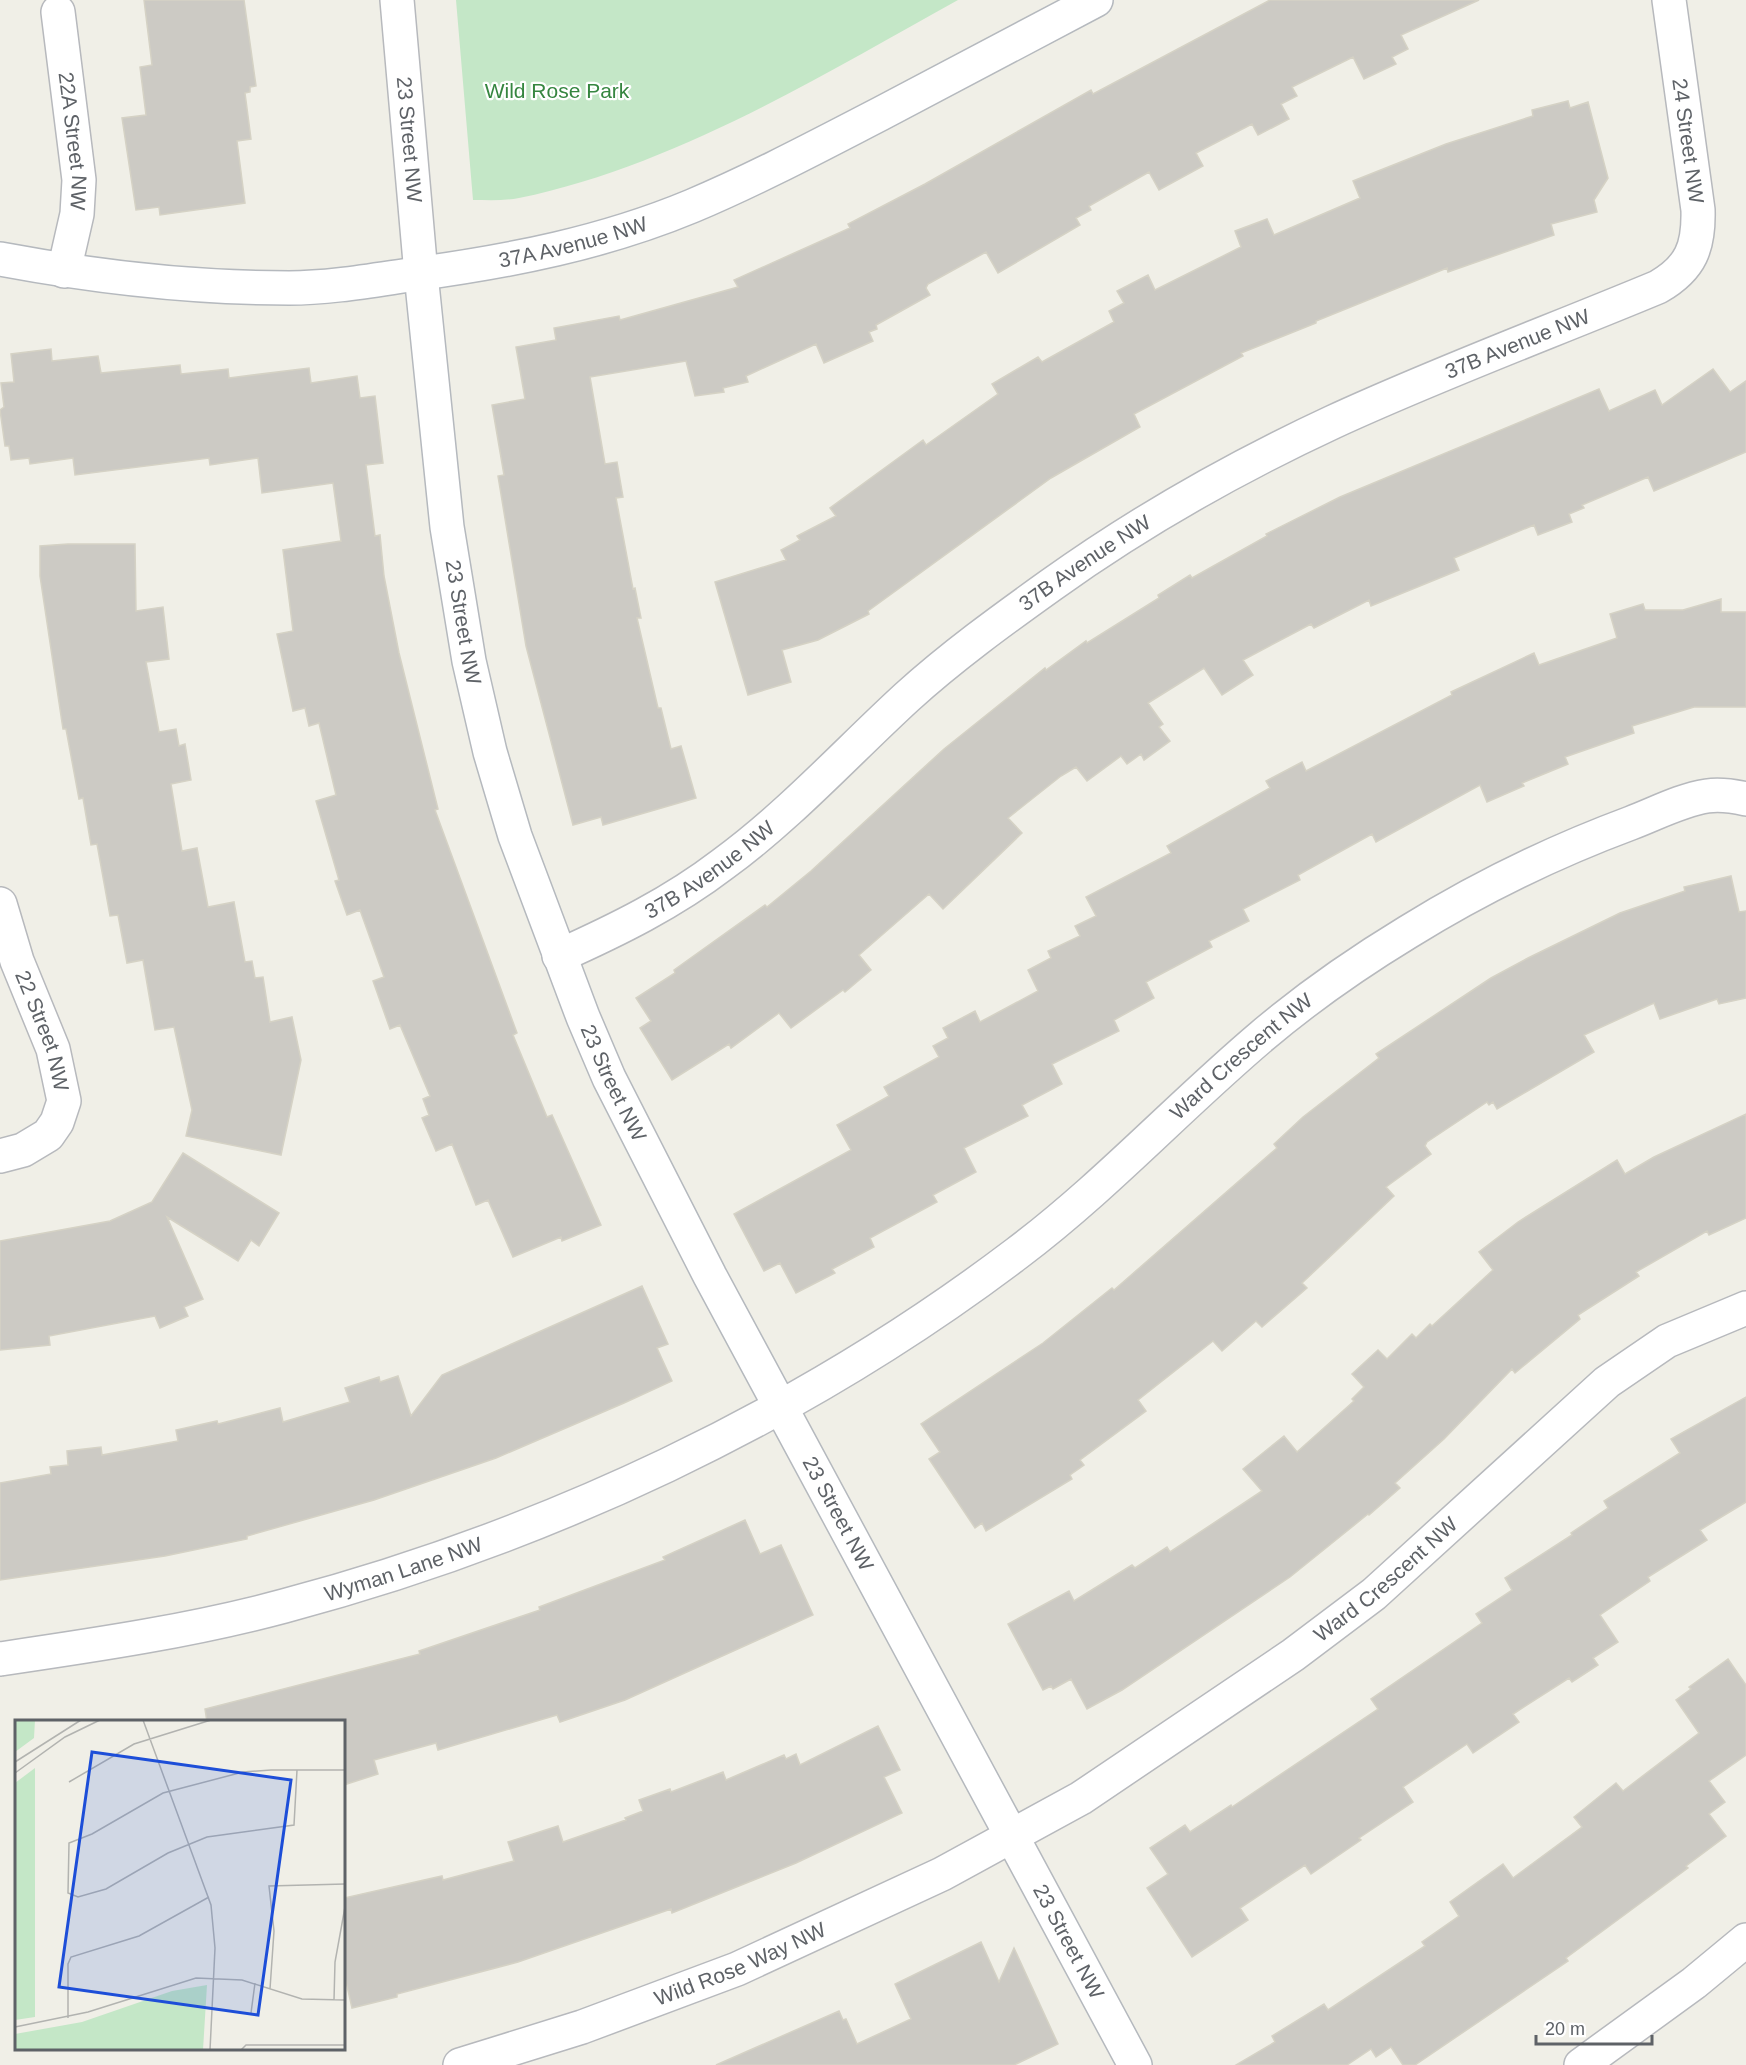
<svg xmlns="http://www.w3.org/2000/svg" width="1746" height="2065" font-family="Arial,sans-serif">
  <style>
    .green { fill: #c4e7c7 }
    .building { fill: #cccac4; stroke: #d5d2c5; stroke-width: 1.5 }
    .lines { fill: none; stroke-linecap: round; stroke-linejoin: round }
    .street-casing { stroke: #b7b9bd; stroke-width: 36 }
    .secondary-casing { stroke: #b5b9be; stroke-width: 36 }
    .street { stroke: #fff; stroke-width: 33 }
    .secondary { stroke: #fff; stroke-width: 33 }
    .labels { text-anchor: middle; stroke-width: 4.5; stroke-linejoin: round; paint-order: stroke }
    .park-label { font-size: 21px; fill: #368640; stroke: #fff }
    .street-label { font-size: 21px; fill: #5e6267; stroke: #fff }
    .inset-road { fill: none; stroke: #b2b3b0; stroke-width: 1.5 }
    .view { fill: #1d4ed8; fill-opacity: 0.15; stroke: #1d4ed8; stroke-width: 3 }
    .inset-edge { fill: none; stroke: #5e6267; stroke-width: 3 }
  </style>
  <rect width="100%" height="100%" fill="#f0efe7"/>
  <!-- green -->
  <path class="green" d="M 456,0 L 958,0 C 821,76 674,166 519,198 C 504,201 488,200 473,200 Z"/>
  <!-- building -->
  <path class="building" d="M 144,0 L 244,0 L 256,86 L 250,87 L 250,92 L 245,93 L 251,139 L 237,141 L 245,203 L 160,215 L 159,207 L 136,210 L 122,118 L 146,115 L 140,67 L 152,65 Z
    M 1270,0 L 1479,0 L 1401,35 L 1408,49 L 1392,57 L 1396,64 L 1364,79 L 1353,57 L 1292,87 L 1297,96 L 1281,104 L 1289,119 L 1258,135 L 1252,124 L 1196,153 L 1203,166 L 1159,190 L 1149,172 L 1089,206 L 1091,210 L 1076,218 L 1080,225 L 998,273 L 986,252 L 928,284 L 926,288 L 930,295 L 876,325 L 877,329 L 869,332 L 873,341 L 824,363 L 816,344 L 746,376 L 748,382 L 723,388 L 724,392 L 695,396 L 686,361 L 590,377 L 605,464 L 617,462 L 623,497 L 616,498 L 633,589 L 635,588 L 641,618 L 637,618 L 658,708 L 661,708 L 671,749 L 681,746 L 696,798 L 603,825 L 601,817 L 573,825 L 526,646 L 498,476 L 504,475 L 492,405 L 525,399 L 516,347 L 556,340 L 554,328 L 619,316 L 620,320 L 738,287 L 734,280 L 850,228 L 848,224 L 925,184 L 1091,90 L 1093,94 Z
    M 1568,101 L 1570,108 L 1588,102 L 1608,178 L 1594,200 L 1597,212 L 1551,224 L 1554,235 L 1448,272 L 1447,268 L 1316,321 L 1316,323 L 1241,353 L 1243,356 L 1134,414 L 1140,427 L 1051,478 L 868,611 L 869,614 L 818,640 L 782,650 L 791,682 L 748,695 L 715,582 L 786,560 L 781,550 L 800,540 L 797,536 L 836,516 L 830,508 L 923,440 L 926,445 L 998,394 L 992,384 L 1038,357 L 1042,362 L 1114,322 L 1109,311 L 1124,303 L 1117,291 L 1148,275 L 1155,290 L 1241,247 L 1235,231 L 1267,219 L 1274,235 L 1360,198 L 1353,181 L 1446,144 L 1533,116 L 1532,110 Z
    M 51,349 L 52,361 L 98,356 L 101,373 L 180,365 L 181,374 L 228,369 L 229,378 L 309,368 L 311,383 L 357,376 L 360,398 L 375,396 L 383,463 L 366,465 L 375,536 L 380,535 L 384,576 L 399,653 L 438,809 L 435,810 L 517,1033 L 513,1035 L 547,1117 L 552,1115 L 601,1225 L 562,1241 L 561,1237 L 513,1257 L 488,1200 L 476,1205 L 452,1144 L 436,1151 L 422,1118 L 429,1115 L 423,1099 L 430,1096 L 400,1025 L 390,1029 L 373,981 L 384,977 L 360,910 L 347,915 L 335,881 L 339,880 L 316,801 L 336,795 L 319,723 L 309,726 L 305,708 L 293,711 L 277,634 L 293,631 L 283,550 L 341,541 L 333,483 L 262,493 L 258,458 L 210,465 L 209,458 L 75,475 L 73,458 L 30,464 L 29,458 L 11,460 L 9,446 L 5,446 L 0,410 L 4,407 L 1,383 L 14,382 L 11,354 Z
    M 1713,369 L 1730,392 L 1746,381 L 1746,452 L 1654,491 L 1648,477 L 1582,505 L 1584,508 L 1569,514 L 1572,522 L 1538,535 L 1534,525 L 1454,558 L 1459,570 L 1371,606 L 1369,600 L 1314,628 L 1311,624 L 1243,660 L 1253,675 L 1222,695 L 1204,668 L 1148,703 L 1163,724 L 1159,727 L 1170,741 L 1144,760 L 1141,754 L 1127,764 L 1121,756 L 1087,781 L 1076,767 L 1061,776 L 1008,818 L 1022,833 L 943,909 L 929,894 L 859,955 L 871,970 L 845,992 L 843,990 L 791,1028 L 779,1013 L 731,1048 L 729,1044 L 672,1080 L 640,1028 L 651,1021 L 636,998 L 675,973 L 674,970 L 765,905 L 767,907 L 811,871 L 944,749 L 1045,668 L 1046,670 L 1086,641 L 1087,643 L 1159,598 L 1158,595 L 1190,575 L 1192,578 L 1267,536 L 1266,534 L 1340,497 L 1599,389 L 1609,411 L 1655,390 L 1662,405 Z
    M 68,544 L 135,544 L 136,611 L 163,607 L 169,659 L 146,662 L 159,732 L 176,729 L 179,746 L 185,744 L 191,780 L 171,784 L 182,851 L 197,848 L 208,907 L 234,902 L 245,962 L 252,961 L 255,978 L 263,977 L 270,1022 L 292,1017 L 301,1060 L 281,1155 L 186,1136 L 192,1110 L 174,1027 L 155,1030 L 143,960 L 127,963 L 118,915 L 110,916 L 97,844 L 91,845 L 83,798 L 79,799 L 66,729 L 63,729 L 40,576 L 40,546 Z
    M 1721,599 L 1721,612 L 1746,612 L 1746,707 L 1694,707 L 1632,726 L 1634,733 L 1565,757 L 1568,764 L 1522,783 L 1524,786 L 1487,802 L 1480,785 L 1376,842 L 1372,834 L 1298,875 L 1300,880 L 1243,909 L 1249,921 L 1209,941 L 1212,947 L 1146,982 L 1154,998 L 1114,1020 L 1119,1031 L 1052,1064 L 1062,1084 L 1022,1105 L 1028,1116 L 964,1148 L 976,1172 L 933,1195 L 937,1202 L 870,1238 L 874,1247 L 832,1269 L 835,1273 L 796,1293 L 780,1263 L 764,1271 L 734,1214 L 851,1150 L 837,1125 L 889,1096 L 884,1087 L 939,1057 L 933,1046 L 948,1038 L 943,1028 L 975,1011 L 980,1022 L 1038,991 L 1028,970 L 1051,958 L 1048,951 L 1080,936 L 1075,926 L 1096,916 L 1086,897 L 1171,853 L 1167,846 L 1270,788 L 1266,781 L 1302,762 L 1306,771 L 1452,695 L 1451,692 L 1534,653 L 1539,665 L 1617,638 L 1610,614 L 1643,604 L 1645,610 L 1683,610 Z
    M 1731,876 L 1739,912 L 1746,911 L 1746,998 L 1719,1004 L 1717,999 L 1660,1019 L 1654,1003 L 1584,1035 L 1594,1052 L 1497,1109 L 1493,1102 L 1489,1105 L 1487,1102 L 1427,1142 L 1425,1146 L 1431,1154 L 1386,1187 L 1394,1196 L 1302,1283 L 1307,1288 L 1262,1327 L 1256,1321 L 1222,1351 L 1213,1341 L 1138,1400 L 1146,1411 L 1080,1460 L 1084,1465 L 1070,1475 L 1072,1479 L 986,1531 L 982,1523 L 975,1528 L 929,1459 L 940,1452 L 921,1424 L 1043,1343 L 1112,1288 L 1114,1290 L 1277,1148 L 1274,1144 L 1303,1117 L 1379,1058 L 1376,1054 L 1491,978 L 1528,958 L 1620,913 L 1685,891 L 1684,887 Z
    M 1746,1114 L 1746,1218 L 1709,1235 L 1707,1231 L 1636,1272 L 1639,1276 L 1578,1315 L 1580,1319 L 1515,1373 L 1512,1369 L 1444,1439 L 1395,1483 L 1400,1488 L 1369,1515 L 1368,1514 L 1290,1577 L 1122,1690 L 1087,1709 L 1071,1679 L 1053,1689 L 1051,1686 L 1043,1690 L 1008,1624 L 1069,1591 L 1074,1601 L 1132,1565 L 1135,1568 L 1167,1547 L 1170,1552 L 1262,1491 L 1243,1469 L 1284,1436 L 1297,1452 L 1354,1401 L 1352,1399 L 1364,1387 L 1352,1374 L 1378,1350 L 1387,1359 L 1412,1334 L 1416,1338 L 1430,1324 L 1432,1326 L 1493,1270 L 1479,1252 L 1518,1222 L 1617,1160 L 1625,1174 L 1654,1157 Z
    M 183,1153 L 279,1213 L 259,1246 L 251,1240 L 238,1261 L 167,1217 L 203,1299 L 184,1307 L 188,1316 L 160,1328 L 155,1316 L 49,1336 L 50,1345 L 0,1350 L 0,1241 L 110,1221 L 152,1202 Z
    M 642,1286 L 668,1344 L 657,1348 L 672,1381 L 624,1403 L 496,1458 L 374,1500 L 247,1536 L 247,1539 L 165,1556 L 0,1580 L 0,1483 L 51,1474 L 50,1467 L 68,1465 L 67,1451 L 101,1447 L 102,1455 L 178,1441 L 176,1430 L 217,1421 L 218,1424 L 280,1408 L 283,1422 L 350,1402 L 345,1388 L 379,1377 L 380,1382 L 398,1376 L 411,1416 L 442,1375 Z
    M 1746,1397 L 1746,1502 L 1700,1530 L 1707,1540 L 1648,1577 L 1650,1581 L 1600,1615 L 1618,1642 L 1593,1658 L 1598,1665 L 1572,1682 L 1569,1678 L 1513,1714 L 1519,1722 L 1473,1753 L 1467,1744 L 1403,1787 L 1413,1802 L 1359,1838 L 1361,1840 L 1311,1874 L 1305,1865 L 1240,1908 L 1248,1920 L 1192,1957 L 1147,1888 L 1168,1874 L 1150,1848 L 1185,1825 L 1190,1832 L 1231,1805 L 1232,1807 L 1378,1709 L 1371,1699 L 1482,1623 L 1476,1614 L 1512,1590 L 1505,1578 L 1572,1535 L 1571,1533 L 1608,1508 L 1604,1501 L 1680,1453 L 1671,1439 Z
    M 745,1520 L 760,1554 L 781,1545 L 813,1615 L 625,1700 L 560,1722 L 557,1715 L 438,1750 L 436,1743 L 374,1760 L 378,1774 L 344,1785 L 344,1722 L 207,1722 L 205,1709 L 420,1654 L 419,1651 L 540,1610 L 539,1607 L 665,1560 L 663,1557 Z
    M 1728,1659 L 1746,1685 L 1746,1755 L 1709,1781 L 1725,1802 L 1709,1814 L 1726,1836 L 1686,1866 L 1688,1868 L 1566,1958 L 1568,1961 L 1415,2065 L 1403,2065 L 1391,2047 L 1376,2057 L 1371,2049 L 1347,2065 L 1236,2065 L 1275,2042 L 1272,2036 L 1324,2004 L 1328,2010 L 1425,1946 L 1422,1942 L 1459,1916 L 1450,1902 L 1503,1864 L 1513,1878 L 1582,1827 L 1574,1817 L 1616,1783 L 1623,1791 L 1699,1733 L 1676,1700 L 1691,1689 L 1689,1687 Z
    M 878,1726 L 900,1770 L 884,1777 L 902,1813 L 796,1863 L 672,1913 L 671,1909 L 518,1962 L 397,1994 L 397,1997 L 352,2008 L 344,1973 L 344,1898 L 442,1876 L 443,1880 L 514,1861 L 508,1842 L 558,1826 L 563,1842 L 626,1820 L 625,1818 L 643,1811 L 639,1800 L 670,1789 L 671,1792 L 723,1772 L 726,1780 L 784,1755 L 786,1759 L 796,1754 L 800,1765 Z
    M 981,1942 L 999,1982 L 1014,1948 L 1058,2044 L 1014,2065 L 716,2065 L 839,2011 L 843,2020 L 846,2019 L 857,2044 L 911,2019 L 895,1984 Z"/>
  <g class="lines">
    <defs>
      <g id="street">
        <path id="s1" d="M 397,0 L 421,274"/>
        <path id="s2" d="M 58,12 L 79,180 L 77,214 L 64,271"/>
        <path id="s3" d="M 0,904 L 17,961 L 53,1049 L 64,1101 L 57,1122 L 48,1135 L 23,1150 L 0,1156"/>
        <path id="s4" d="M 559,956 C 617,930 672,903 723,864 C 790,815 846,753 907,697 C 951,657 1002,620 1051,585 C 1139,522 1234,468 1333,422 C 1439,373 1550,332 1658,287 C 1691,268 1699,247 1698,210 L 1669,0"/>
        <path id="s5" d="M 0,1659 C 95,1645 191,1631 284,1606 C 544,1537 801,1417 1016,1254 C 1104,1188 1178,1107 1262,1036 C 1308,997 1357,963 1408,932 C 1479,888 1553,852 1631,823 C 1655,814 1681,800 1707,796 C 1720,794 1733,796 1746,799"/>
        <path id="s6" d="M 460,2065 L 582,2027 L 737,1969 L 942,1874 L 1081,1798 L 1293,1655 L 1374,1594 L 1607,1382 L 1667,1341 L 1746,1308"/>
        <path d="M 1581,2065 L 1694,1983 L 1746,1940"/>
      </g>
      <g id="secondary">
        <path id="s7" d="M 0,259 C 96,277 191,288 289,288 C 331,288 374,280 416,274 C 511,261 603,243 692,206 C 756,179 818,146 880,114 C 952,76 1024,38 1096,0"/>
        <path id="s8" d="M 421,274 L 447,527 L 469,661 L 490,752 L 515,836 L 583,1017 L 609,1078 L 710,1276 L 1135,2065"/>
      </g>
    </defs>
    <!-- street casing -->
    <use href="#street" class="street-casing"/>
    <!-- secondary casing -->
    <use href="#secondary" class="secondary-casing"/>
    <!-- street -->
    <use href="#street" class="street"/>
    <!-- secondary -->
    <use href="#secondary" class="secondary"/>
  </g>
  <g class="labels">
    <!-- park labels -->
    <g class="park-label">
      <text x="557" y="98">Wild Rose Park</text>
    </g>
    <!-- street labels -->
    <g class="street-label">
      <text dy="7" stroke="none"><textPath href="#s1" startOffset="140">23 Street NW</textPath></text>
      <text transform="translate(1688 141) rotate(82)" y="7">24 Street NW</text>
      <text dy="7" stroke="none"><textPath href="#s2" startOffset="130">22A Street NW</textPath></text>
      <text dy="7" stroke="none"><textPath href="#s7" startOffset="579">37A Avenue NW</textPath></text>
      <text dy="7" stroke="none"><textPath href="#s4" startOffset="1146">37B Avenue NW</textPath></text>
      <text dy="7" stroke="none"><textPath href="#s4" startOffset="660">37B Avenue NW</textPath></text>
      <text dy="7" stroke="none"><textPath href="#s8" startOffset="351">23 Street NW</textPath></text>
      <text dy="7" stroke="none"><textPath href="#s4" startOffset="174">37B Avenue NW</textPath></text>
      <text dy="7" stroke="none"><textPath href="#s3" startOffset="134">22 Street NW</textPath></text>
      <text dy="7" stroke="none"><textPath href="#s5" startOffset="1406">Ward Crescent NW</textPath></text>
      <text dy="7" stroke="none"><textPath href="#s8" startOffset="837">23 Street NW</textPath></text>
      <text dy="7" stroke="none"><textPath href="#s8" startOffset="1323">23 Street NW</textPath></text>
      <text dy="7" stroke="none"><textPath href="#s5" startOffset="414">Wyman Lane NW</textPath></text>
      <text dy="7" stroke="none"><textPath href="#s6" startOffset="1053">Ward Crescent NW</textPath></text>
      <text dy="7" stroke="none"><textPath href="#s8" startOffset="1809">23 Street NW</textPath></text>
      <text dy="7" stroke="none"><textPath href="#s6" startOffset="298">Wild Rose Way NW</textPath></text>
    </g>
  </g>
  <!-- overview -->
  <g transform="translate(15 1720)">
    <rect width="330" height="330" fill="#f0efe7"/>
    <path d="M 0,0 L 20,0 L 19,18 L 0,32 ZM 20,48 L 20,297 L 0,300 L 0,63 ZM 192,265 L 188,330 L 0,330 L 0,314 L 67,302 L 157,271 Z" fill="#c4e7c7"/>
    <path class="inset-road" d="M 128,0 L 196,185 L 200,228 L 195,330M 0,42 L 66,0M 282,50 L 279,105 L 192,117 L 153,133 L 91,169 L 63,177 L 53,173 L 54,123 L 77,114 L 148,73 L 228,52 L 256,50 L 330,50M 0,53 L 50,17 L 85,0M 54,62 L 119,24 L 196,0M 255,269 L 259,211 L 254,166 L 330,164M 319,280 L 320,242 L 330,187M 236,293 L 240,263M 53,298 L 53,244 L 56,237 L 124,216 L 194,177M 0,307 L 73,292 L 181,258 L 227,260 L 287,279 L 330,280M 226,330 L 231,325 L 330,325"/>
    <path class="view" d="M 77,32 L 276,60 L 243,295 L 44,267 Z"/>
    <rect width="330" height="330" class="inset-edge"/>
  </g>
  <!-- scale -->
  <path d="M1536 2035v9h116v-9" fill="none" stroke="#5e6267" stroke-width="3"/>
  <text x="1545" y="2035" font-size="18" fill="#5e6267" stroke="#ffffff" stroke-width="4.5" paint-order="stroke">20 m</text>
</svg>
